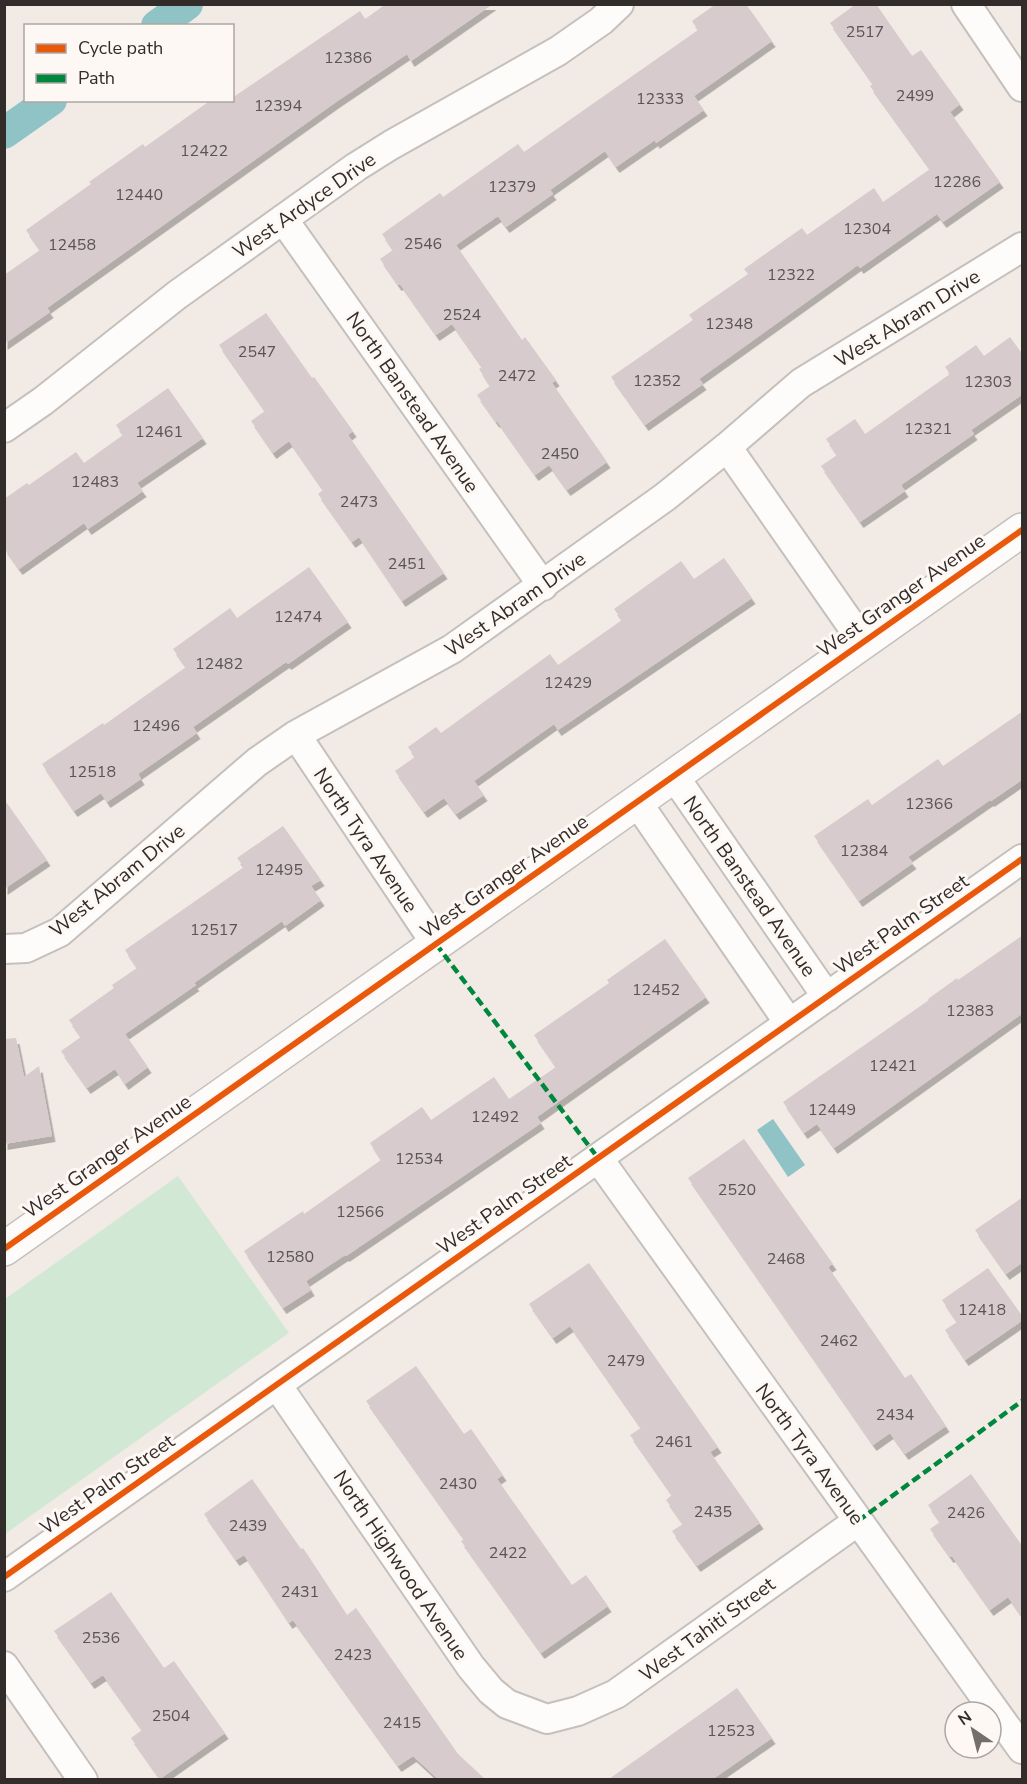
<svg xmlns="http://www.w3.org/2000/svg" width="1027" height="1784" font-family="'Nunito Sans',sans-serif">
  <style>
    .green { fill: #d1e8d5 }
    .water { fill: #8fc3c6 }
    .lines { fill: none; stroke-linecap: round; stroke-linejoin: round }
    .canal { stroke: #8fc3c6; stroke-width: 32 }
    .building { fill: #d8cbce; filter: url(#shadow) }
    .street-casing { stroke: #c5c0bc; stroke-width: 32 }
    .secondary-casing { stroke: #c5c0bc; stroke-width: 36 }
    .street { stroke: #fdfcfb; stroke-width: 28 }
    .secondary { stroke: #fdfcfb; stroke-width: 33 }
    .quiet { stroke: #00873e; stroke-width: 4.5; stroke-dasharray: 9 4.5; stroke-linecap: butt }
    .cycleway-casing { stroke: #fef8f5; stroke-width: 10 }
    .cycleway { stroke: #e8590c; stroke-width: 6 }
    .labels { text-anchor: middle; stroke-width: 6; stroke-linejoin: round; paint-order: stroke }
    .number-label { font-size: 16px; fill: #5c5453 }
    .street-label { font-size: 20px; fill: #322d2a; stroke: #fef8f5 }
  </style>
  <defs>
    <filter id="shadow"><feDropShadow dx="3.5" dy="6" stdDeviation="0" flood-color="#0004"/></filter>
  </defs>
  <rect width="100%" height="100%" fill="#f2eae5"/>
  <!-- green -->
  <path class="green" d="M 178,1176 L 289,1333 L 5,1534 L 5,1299 Z"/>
  <!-- water -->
  <path class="water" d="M 773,1119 L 805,1165 L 788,1177 L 757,1130 Z"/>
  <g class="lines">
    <!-- canal -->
    <path class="canal" d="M 157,26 L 187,4
      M 4,133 L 51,100"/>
  </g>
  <!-- building -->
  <path class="building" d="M 386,4 L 493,4 L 411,61 L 407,54 L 336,102 L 47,308 L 50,312 L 4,344 L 4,275 L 40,250 L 26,230 L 91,184 L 89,182 L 143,144 L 145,147 L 211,100 L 232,100 L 232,98 L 360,11 L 365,19 Z
    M 716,4 L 746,4 L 772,41 L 694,96 L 704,110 L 656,143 L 655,140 L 616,167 L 605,151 L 550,190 L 553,194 L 506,227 L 498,216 L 456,245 L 522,340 L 525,337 L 556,380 L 552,383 L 607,462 L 567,490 L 549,465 L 535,475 L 497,421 L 496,422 L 477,395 L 490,386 L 479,369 L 482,367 L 452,324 L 436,335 L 400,284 L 398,285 L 380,259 L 393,250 L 382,234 L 440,193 L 443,197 L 518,144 L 524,152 L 698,30 L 692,21 Z
    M 856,4 L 876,4 L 912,56 L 921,50 L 960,104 L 950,112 L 1000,182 L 943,222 L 937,214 L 860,268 L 858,265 L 699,379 L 703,384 L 645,425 L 611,377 L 693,320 L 689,315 L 748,274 L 744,269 L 802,228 L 807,235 L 874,188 L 883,202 L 930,169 L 870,86 L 873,84 L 830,23 Z
    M 266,313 L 312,378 L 314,377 L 353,431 L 348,435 L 444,573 L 402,601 L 359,537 L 352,542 L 318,494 L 323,490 L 289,441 L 273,453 L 251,421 L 265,411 L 219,345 Z
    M 1010,337 L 1023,355 L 1023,394 L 971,430 L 974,434 L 901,485 L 905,491 L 860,522 L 821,466 L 837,455 L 826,439 L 855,419 L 865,434 L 950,374 L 945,367 L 976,345 L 984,356 Z
    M 168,388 L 203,438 L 137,483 L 143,491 L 88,529 L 84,523 L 19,569 L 4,548 L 4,499 L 27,483 L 29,485 L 76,452 L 84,463 L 123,435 L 116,425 Z
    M 724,558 L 752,598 L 558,730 L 554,724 L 474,781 L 484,795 L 456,814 L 444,798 L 424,812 L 395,771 L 415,757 L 408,747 L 436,727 L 441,733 L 550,654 L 558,665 L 622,620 L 614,609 L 681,561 L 694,579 Z
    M 309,567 L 348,622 L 288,664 L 286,662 L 193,727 L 197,733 L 138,774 L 141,779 L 107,802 L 101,793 L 74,811 L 42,764 L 103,723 L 104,725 L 186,667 L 173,649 L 230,608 L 237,618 Z
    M 1023,711 L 1023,779 L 991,801 L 990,800 L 908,857 L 913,863 L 859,901 L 814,836 L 868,799 L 872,805 L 938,759 L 943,766 Z
    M 4,799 L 47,860 L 4,889 Z
    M 283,826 L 321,880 L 311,886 L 321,900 L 285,926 L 282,921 L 194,983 L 196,985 L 125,1034 L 148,1067 L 125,1084 L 115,1069 L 87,1088 L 61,1051 L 81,1037 L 69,1020 L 114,988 L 112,985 L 137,968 L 125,950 L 244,867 L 237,858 Z
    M 1023,935 L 1023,1013 L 834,1148 L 817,1124 L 804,1133 L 783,1102 L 929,1000 L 928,999 L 957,978 L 958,980 Z
    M 665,939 L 706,997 L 537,1117 L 541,1123 L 346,1256 L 345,1255 L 306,1281 L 311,1290 L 283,1308 L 244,1251 L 303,1211 L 304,1214 L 381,1160 L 370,1143 L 422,1107 L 431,1120 L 494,1077 L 509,1099 L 556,1067 L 534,1035 L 609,983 L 607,980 Z
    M 16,1038 L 24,1077 L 39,1066 L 52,1136 L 4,1144 L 4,1039 Z
    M 744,1139 L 833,1264 L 828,1267 L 905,1378 L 911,1374 L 946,1426 L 905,1454 L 890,1433 L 873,1445 L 688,1178 Z
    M 1023,1197 L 1023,1262 L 1006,1274 L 975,1230 Z
    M 589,1263 L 718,1447 L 710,1452 L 760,1523 L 697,1566 L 672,1531 L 683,1524 L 666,1500 L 672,1495 L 630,1435 L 641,1428 L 570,1326 L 553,1338 L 529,1304 Z
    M 988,1268 L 1023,1317 L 1023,1320 L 965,1360 L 945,1330 L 957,1322 L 942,1300 Z
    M 416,1366 L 464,1434 L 471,1429 L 503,1475 L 497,1479 L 572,1585 L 586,1575 L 608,1606 L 541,1653 L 461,1541 L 464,1539 L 366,1401 Z
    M 971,1474 L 1023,1547 L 1023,1618 L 1008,1597 L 990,1610 L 952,1556 L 950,1557 L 930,1529 L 940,1522 L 928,1505 Z
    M 252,1479 L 301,1549 L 303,1548 L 347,1615 L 356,1608 L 458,1754 L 485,1779 L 438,1779 L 413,1756 L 398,1766 L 293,1620 L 289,1623 L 244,1555 L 236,1560 L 204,1514 Z
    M 111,1592 L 164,1668 L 174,1661 L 225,1733 L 160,1779 L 131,1738 L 142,1730 L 103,1675 L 91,1683 L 54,1631 Z
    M 737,1688 L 772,1738 L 713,1779 L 609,1779 Z"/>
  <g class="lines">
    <defs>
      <path id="street" d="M 966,4 L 1022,87
        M 283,219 L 543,586
        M 4,428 L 43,401 L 177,295 L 356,167 L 391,145 L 558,51 L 601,21 L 619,4
        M 727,447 L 863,642
        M 296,735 L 436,944
        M 674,776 L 827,997
        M 637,802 L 789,1023
        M 4,949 L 26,948 L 60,932 L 257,762 L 296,735 L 452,649 L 665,497 L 727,447 L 801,383 L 1022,247
        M 598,1158 L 1022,1749
        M 277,1385 L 471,1667 L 491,1691 L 507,1704 L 547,1719 L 578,1711 L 616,1694 L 858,1521
        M 4,1577 L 1022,859
        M 4,1666 L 83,1780"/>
      <path id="secondary" d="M 4,1249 L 1022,530"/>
    </defs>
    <!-- street casing -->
    <use href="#street" class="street-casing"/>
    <!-- secondary casing -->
    <use href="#secondary" class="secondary-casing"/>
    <!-- street -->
    <use href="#street" class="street"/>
    <!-- secondary -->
    <use href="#secondary" class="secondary"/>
    <!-- quiet -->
    <path class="quiet" d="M 436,944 L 598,1158
      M 858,1521 L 1022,1401"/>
    <defs>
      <path id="cycleway" d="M 4,1249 L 1022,530
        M 4,1577 L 1022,859"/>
    </defs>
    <!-- cycleway casing -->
    <use href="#cycleway" class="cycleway-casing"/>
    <!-- cycleway -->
    <use href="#cycleway" class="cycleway"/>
  </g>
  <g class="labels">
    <!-- number labels -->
    <g class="number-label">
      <text x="865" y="37">2517</text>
      <text x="348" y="63">12386</text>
      <text x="915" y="101">2499</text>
      <text x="660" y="104">12333</text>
      <text x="278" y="111">12394</text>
      <text x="204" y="156">12422</text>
      <text x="957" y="187">12286</text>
      <text x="512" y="192">12379</text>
      <text x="139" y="200">12440</text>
      <text x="867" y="234">12304</text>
      <text x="423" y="249">2546</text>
      <text x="72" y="250">12458</text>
      <text x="791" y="280">12322</text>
      <text x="462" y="320">2524</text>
      <text x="729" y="329">12348</text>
      <text x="257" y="357">2547</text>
      <text x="517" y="381">2472</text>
      <text x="657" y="386">12352</text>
      <text x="988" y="387">12303</text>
      <text x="928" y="434">12321</text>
      <text x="159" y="437">12461</text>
      <text x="560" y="459">2450</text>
      <text x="95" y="487">12483</text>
      <text x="359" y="507">2473</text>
      <text x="407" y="569">2451</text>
      <text x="298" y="622">12474</text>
      <text x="219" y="669">12482</text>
      <text x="568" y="688">12429</text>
      <text x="156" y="731">12496</text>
      <text x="92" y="777">12518</text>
      <text x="929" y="809">12366</text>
      <text x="864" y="856">12384</text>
      <text x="279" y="875">12495</text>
      <text x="214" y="935">12517</text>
      <text x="656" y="995">12452</text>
      <text x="970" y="1016">12383</text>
      <text x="893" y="1071">12421</text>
      <text x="832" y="1115">12449</text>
      <text x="495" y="1122">12492</text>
      <text x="419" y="1164">12534</text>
      <text x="737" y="1195">2520</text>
      <text x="360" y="1217">12566</text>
      <text x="290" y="1262">12580</text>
      <text x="786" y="1264">2468</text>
      <text x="982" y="1315">12418</text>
      <text x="839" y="1346">2462</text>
      <text x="626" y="1366">2479</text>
      <text x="895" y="1420">2434</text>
      <text x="674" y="1447">2461</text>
      <text x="458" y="1489">2430</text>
      <text x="713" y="1517">2435</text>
      <text x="966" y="1518">2426</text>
      <text x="248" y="1531">2439</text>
      <text x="508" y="1558">2422</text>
      <text x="300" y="1597">2431</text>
      <text x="101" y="1643">2536</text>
      <text x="353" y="1660">2423</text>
      <text x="171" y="1721">2504</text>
      <text x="402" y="1728">2415</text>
      <text x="731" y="1736">12523</text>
    </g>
    <!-- street labels -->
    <g class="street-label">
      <text transform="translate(304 205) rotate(-35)" y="7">West Ardyce Drive</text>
      <text transform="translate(907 318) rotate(-32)" y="7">West Abram Drive</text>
      <text transform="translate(413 402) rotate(55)" y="7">North Banstead Avenue</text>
      <text transform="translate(901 595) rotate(-35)" y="7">West Granger Avenue</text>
      <text transform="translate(515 604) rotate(-35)" y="7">West Abram Drive</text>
      <text transform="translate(366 840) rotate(56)" y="7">North Tyra Avenue</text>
      <text transform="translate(504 876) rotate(-35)" y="7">West Granger Avenue</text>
      <text transform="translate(117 880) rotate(-39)" y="7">West Abram Drive</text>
      <text transform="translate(750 886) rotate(55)" y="7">North Banstead Avenue</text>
      <text transform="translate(901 924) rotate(-35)" y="7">West Palm Street</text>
      <text transform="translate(107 1156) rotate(-35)" y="7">West Granger Avenue</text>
      <text transform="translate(504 1204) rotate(-35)" y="7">West Palm Street</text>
      <text transform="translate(810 1454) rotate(54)" y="7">North Tyra Avenue</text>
      <text transform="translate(107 1484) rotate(-35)" y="7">West Palm Street</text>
      <text transform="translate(401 1565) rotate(56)" y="7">North Highwood Avenue</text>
      <text transform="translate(707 1629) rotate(-36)" y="7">West Tahiti Street</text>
    </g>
  </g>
  <!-- border -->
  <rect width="1027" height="1784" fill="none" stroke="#322d2a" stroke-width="12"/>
  <!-- legend -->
  <rect x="24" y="24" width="210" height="78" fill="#fef8f5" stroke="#aca7a4" stroke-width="1.5"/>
  <rect x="36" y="44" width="30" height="9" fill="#e8590c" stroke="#aca7a4" stroke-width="1.5"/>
  <text x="78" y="54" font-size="18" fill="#322d2a">Cycle path</text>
  <rect x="36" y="74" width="30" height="9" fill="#00873e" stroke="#aca7a4" stroke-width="1.5"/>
  <text x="78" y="84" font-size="18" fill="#322d2a">Path</text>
  <!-- north arrow -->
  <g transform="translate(973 1730) rotate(325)"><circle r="28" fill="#fef8f5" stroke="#aca7a4" stroke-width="1.5"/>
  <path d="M0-4.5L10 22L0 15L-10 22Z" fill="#756f6b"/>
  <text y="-9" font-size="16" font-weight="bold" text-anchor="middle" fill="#322d2a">N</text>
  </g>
</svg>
